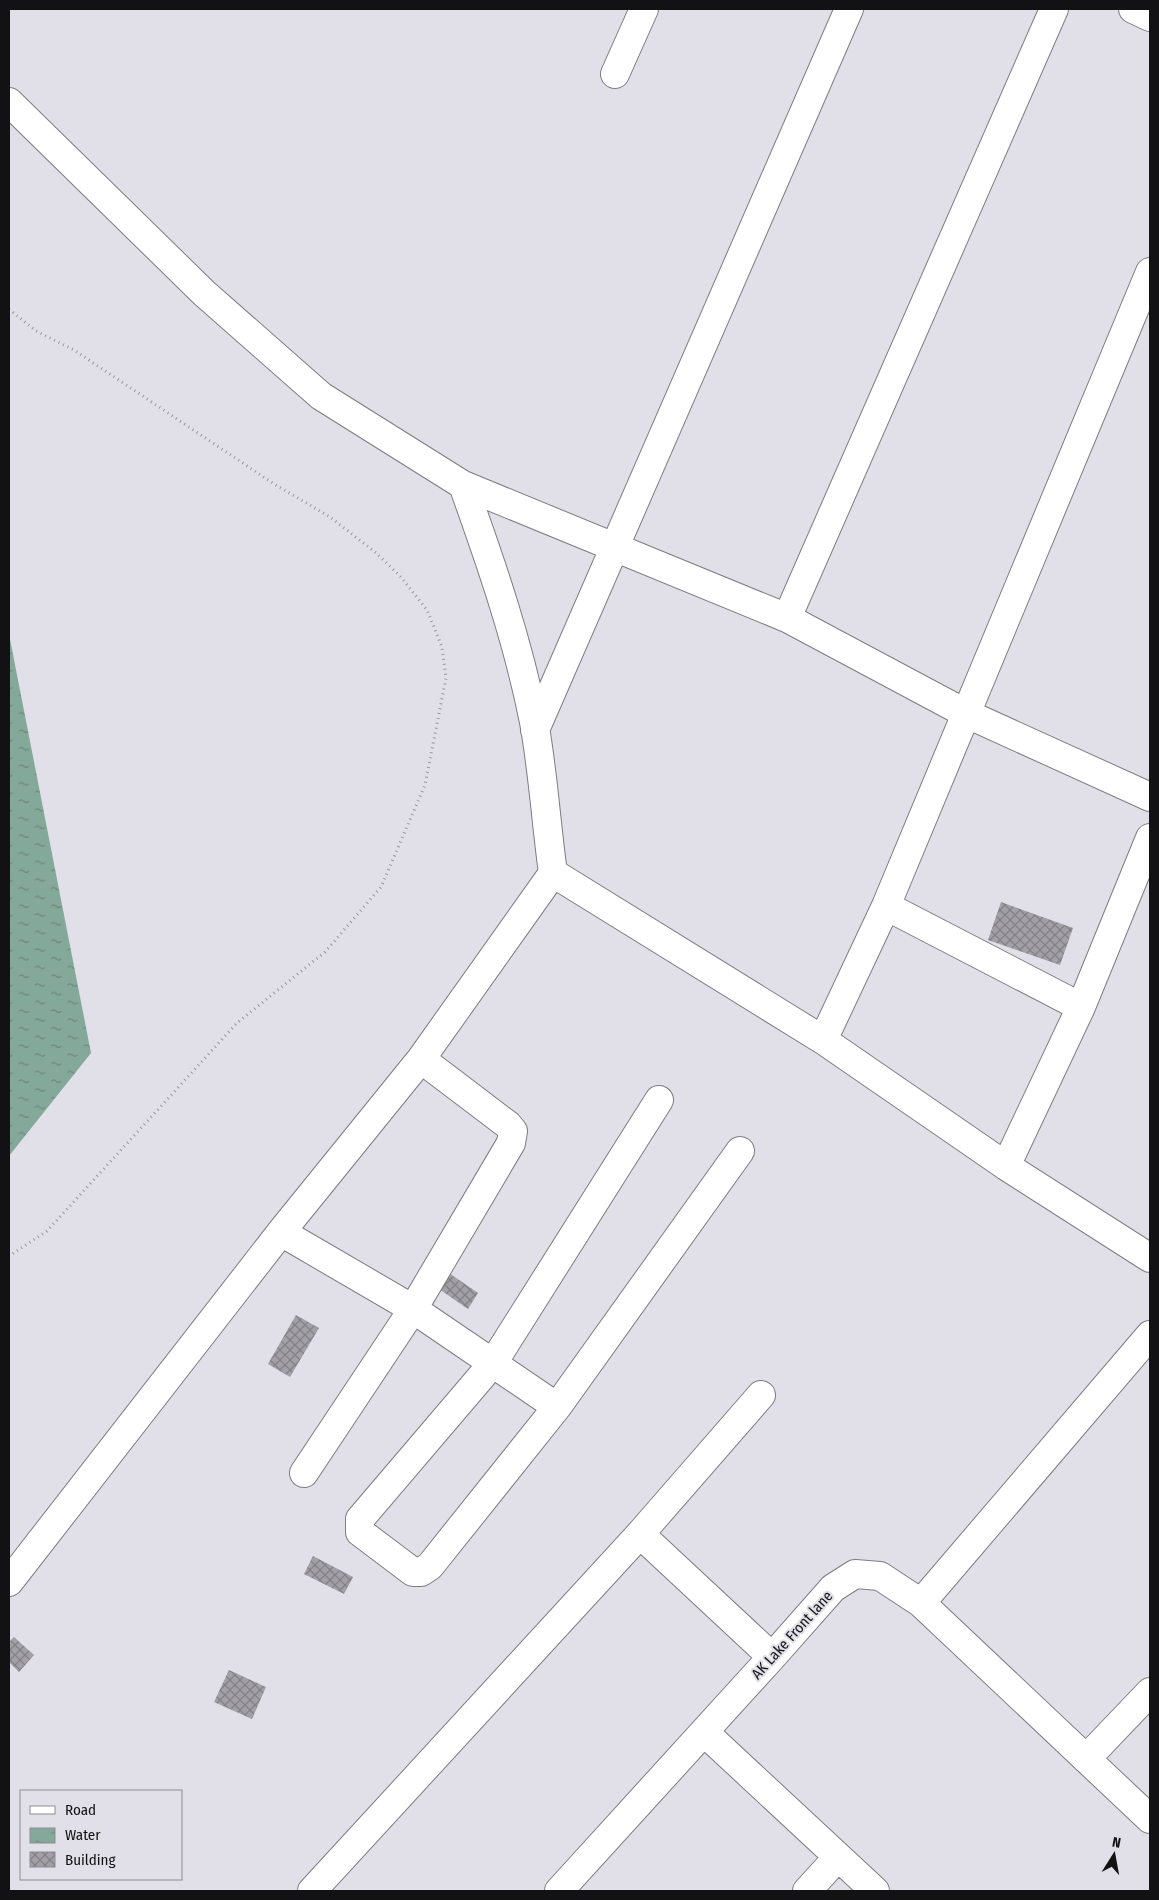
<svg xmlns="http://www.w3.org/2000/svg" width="1159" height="1900" font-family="'Fira Sans Condensed',sans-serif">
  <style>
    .water { fill: url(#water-ripples) }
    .building { fill: url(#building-cross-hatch) }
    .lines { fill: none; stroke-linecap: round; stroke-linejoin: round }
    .minor-casing { stroke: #7e7c84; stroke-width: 30 }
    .path { stroke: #99989e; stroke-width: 3; stroke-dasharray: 1 4; stroke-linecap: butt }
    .minor { stroke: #fff; stroke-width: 28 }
    .labels { text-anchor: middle; stroke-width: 4; stroke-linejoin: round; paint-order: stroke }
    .street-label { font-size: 15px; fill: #121214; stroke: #e1dfe7 }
  </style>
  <defs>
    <pattern id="water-ripples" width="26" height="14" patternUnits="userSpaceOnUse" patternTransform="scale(1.25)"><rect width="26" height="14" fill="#84a899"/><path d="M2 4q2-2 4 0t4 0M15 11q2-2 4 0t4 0" fill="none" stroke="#6b877c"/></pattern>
    <pattern id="building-cross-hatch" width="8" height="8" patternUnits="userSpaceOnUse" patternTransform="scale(1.25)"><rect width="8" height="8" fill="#a2a0a7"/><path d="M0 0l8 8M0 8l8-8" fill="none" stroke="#838187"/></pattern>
  </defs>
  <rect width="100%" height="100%" fill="#e1dfe7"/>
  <!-- water -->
  <path class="water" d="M 9,634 L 91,1053 L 9,1156 Z"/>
  <!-- building -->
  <path class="building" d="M 1001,902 L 1073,928 L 1060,965 L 988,940 Z
    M 449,1273 L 478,1293 L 468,1309 L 439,1289 Z
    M 296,1315 L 319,1328 L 290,1377 L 268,1364 Z
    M 313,1556 L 353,1577 L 344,1594 L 304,1574 Z
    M 14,1637 L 34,1655 L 19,1672 L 9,1662 L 9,1642 Z
    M 229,1670 L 266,1687 L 252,1719 L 214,1702 Z"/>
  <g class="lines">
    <defs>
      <path id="minor" d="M 1133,9 L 1150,17
        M 615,74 L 644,9
        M 9,102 L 204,293 L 321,396 L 463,485 L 787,618 L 965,713 L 1150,797
        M 787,618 L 1054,9
        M 535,730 L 849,9
        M 553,873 L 823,1040 L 1006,1166 L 1150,1258
        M 886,906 L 1081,1007
        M 823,1040 L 886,906 L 1150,272
        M 659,1100 L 493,1363 L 360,1519 L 360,1532 L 413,1572 L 421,1572 L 430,1566 L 557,1407 L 740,1151
        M 1006,1166 L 1081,1007 L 1150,838
        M 281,1232 L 413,1309 L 557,1407
        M 304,1473 L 413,1309 L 511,1143 L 513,1131 L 508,1125 L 421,1059
        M 640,1534 L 772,1657
        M 9,1582 L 281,1232 L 421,1059 L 553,873 C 546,823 543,771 534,722 C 518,641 491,563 463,485
        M 921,1603 L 1150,1335
        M 704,1732 L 875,1891
        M 1086,1759 L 1150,1692
        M 312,1891 L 640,1534 L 761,1395
        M 559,1891 L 772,1657 L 833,1588 L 855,1574 L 880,1576 L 921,1603 L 1150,1819
        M 807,1891 L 838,1857"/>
    </defs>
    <!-- minor casing -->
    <use href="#minor" class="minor-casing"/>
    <!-- path -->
    <path class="path" d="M 9,309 L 36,331 L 74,350 L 274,484 L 330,517 L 375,552 L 400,576 L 427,610 L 442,647 L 446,678 L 425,785 L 381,887 L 325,952 L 237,1023 L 47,1231 L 9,1256"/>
    <!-- minor -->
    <use href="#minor" class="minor"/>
  </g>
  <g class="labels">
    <!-- street labels -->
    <g class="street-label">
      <text transform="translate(792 1635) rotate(-48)" y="5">AK Lake Front lane</text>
    </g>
  </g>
  <!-- border -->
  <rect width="1159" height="1900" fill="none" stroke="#121214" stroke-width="20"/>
  <!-- legend -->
  <rect x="20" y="1790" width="162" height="90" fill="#e1dfe7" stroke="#8e8d93"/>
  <rect x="30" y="1806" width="25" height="8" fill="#ffffff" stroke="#8e8d93"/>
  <text x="65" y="1815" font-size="15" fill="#121214">Road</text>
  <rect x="30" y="1828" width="25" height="15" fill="url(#water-ripples)" stroke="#8e8d93"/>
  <text x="65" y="1840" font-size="15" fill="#121214">Water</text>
  <rect x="30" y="1852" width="25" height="15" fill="url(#building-cross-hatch)" stroke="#8e8d93"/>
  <text x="65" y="1865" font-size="15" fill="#121214">Building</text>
  <!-- north arrow -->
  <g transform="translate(1114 1855) rotate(11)" stroke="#e1dfe7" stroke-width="4" paint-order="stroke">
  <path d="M0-4L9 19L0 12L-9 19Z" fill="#121214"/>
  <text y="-8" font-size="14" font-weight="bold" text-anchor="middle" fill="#121214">N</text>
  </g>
</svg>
